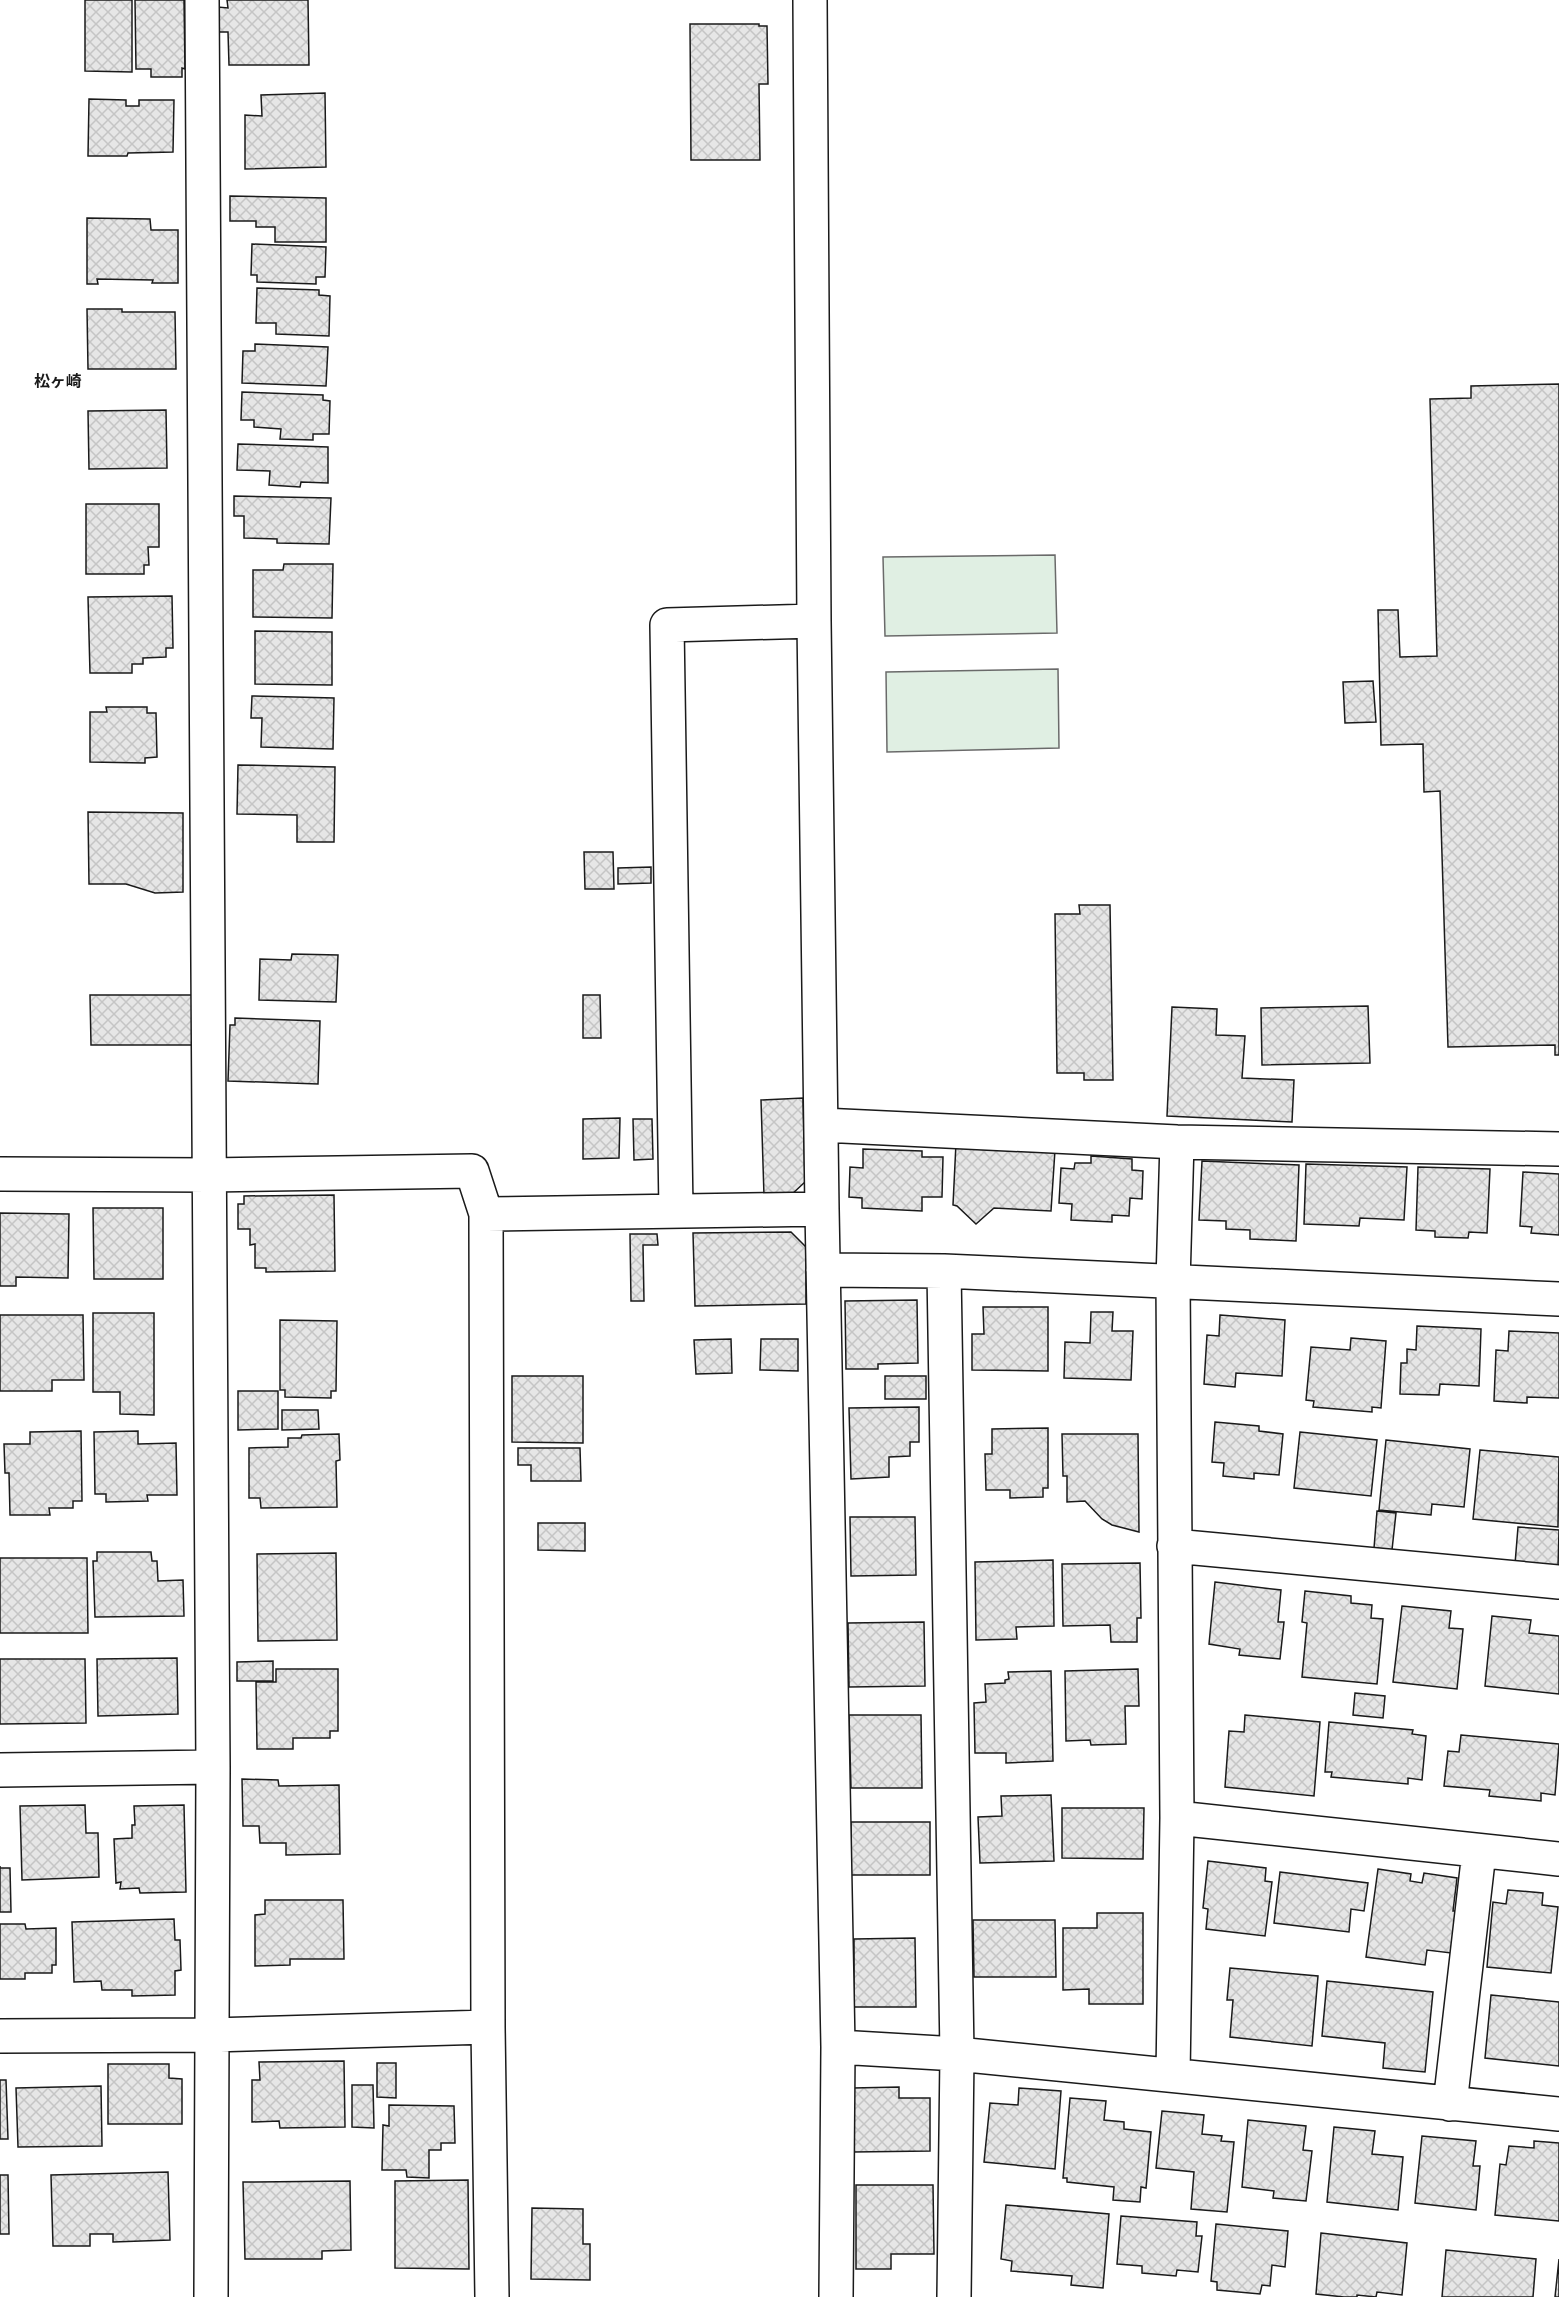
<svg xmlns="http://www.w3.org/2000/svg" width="1559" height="2297" font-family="Overpass,'Noto Sans JP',sans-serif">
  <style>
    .pitch { fill: #e0efe3; stroke: #6a6a6a; stroke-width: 1.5 }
    .building { fill: url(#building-cross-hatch); stroke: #1a1a1a; stroke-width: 1.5 }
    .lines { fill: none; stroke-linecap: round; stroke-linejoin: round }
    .street-casing { stroke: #1a1a1a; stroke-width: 36 }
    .street { stroke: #fff; stroke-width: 33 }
    .labels { text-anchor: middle; stroke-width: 4.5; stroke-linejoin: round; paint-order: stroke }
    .neighbourhood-label { font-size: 16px; font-weight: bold; fill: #1a1a1a; stroke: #fff }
  </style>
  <defs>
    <pattern id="building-cross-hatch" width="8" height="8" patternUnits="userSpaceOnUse" patternTransform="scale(1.5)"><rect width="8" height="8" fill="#e6e6e6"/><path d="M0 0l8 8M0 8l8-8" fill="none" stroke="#c5c5c5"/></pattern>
  </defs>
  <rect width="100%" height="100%" fill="#fff"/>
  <!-- pitch -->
  <path class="pitch" d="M 1055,555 L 1057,633 L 885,636 L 883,557 Z
    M 1058,669 L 1059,748 L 887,752 L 886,672 Z"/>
  <!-- building -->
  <path class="building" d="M 85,0 L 132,0 L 132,72 L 85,71 Z
    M 135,0 L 184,0 L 185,69 L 182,68 L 182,77 L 151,77 L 151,69 L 136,69 Z
    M 227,0 L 308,0 L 309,65 L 229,65 L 228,32 L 219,32 L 218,7 L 228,8 Z
    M 690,24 L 759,24 L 759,26 L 767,26 L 768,84 L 759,84 L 760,160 L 691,160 Z
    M 325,93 L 326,167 L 245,169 L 245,115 L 262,116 L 261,95 Z
    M 89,99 L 126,100 L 126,106 L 139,106 L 139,100 L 174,100 L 173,152 L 128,153 L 127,156 L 88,156 Z
    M 230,196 L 326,198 L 326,242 L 275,242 L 275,227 L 256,227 L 256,221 L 230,221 Z
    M 87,218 L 150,219 L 151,230 L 178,230 L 178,283 L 152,283 L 153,280 L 97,279 L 98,284 L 87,284 Z
    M 252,244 L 326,247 L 325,277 L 316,277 L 316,284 L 257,282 L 257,275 L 251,275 Z
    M 257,288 L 319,290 L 319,295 L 330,296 L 329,336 L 276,334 L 276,323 L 256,323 Z
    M 87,309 L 122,309 L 122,312 L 175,312 L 176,369 L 88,369 Z
    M 255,344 L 328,347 L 326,386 L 242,383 L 243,351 L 255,351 Z
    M 1559,384 L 1559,1055 L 1555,1055 L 1555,1045 L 1448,1047 L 1440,791 L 1424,792 L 1423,744 L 1381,745 L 1378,610 L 1398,610 L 1400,657 L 1437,656 L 1430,399 L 1471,398 L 1471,386 Z
    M 242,392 L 323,395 L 323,400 L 330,401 L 329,434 L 313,434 L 313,440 L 280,439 L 281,429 L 254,427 L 254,420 L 241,420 Z
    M 166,410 L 167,468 L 89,469 L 88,411 Z
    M 238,444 L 328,447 L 328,483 L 301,482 L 300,487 L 269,485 L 270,471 L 237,470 Z
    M 234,496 L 331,498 L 329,544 L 277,543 L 277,539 L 244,538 L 244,516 L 234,516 Z
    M 86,504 L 159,504 L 159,547 L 148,547 L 149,565 L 144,565 L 144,574 L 86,574 Z
    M 284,564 L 333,564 L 332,618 L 253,617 L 253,570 L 283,570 Z
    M 172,596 L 173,648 L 166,648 L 166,657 L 143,658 L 143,664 L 132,664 L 132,673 L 90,673 L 88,597 Z
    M 255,631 L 332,632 L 332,685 L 255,684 Z
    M 1373,681 L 1376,722 L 1345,723 L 1343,682 Z
    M 252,696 L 334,698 L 333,749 L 261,747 L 262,718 L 251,718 Z
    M 106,707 L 147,707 L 147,713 L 156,713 L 157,757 L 145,758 L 145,763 L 90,762 L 90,712 L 107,712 Z
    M 238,765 L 335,767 L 334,842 L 297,842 L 297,815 L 237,814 Z
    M 88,812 L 183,813 L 183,892 L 155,893 L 126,884 L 89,884 Z
    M 584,852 L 613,852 L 614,889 L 585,889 Z
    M 651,867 L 651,883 L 618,884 L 618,868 Z
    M 1079,905 L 1110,905 L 1113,1080 L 1084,1080 L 1084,1073 L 1057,1073 L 1055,914 L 1080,914 Z
    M 292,954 L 338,955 L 336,1002 L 259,1000 L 260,959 L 291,960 Z
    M 90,995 L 194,995 L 194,1045 L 91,1045 Z
    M 583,995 L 600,995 L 601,1038 L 583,1038 Z
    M 1368,1006 L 1370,1063 L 1262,1065 L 1261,1008 Z
    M 1172,1007 L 1217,1009 L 1216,1035 L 1245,1036 L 1242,1078 L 1294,1080 L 1292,1122 L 1167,1116 Z
    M 235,1018 L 320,1021 L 318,1084 L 228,1081 L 230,1025 L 235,1025 Z
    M 803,1098 L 805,1182 L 791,1195 L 764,1196 L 761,1100 Z
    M 620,1118 L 619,1158 L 583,1159 L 583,1119 Z
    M 633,1119 L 652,1119 L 653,1159 L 634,1160 Z
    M 956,1143 L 1055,1150 L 1051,1211 L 994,1208 L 976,1224 L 957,1206 L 953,1205 Z
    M 863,1149 L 922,1151 L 922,1157 L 943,1157 L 942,1197 L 922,1197 L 922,1211 L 862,1208 L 862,1198 L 849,1197 L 850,1167 L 863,1168 Z
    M 1091,1156 L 1132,1159 L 1132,1170 L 1143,1171 L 1142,1199 L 1130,1198 L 1129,1216 L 1112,1215 L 1112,1222 L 1071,1220 L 1072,1204 L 1059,1203 L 1061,1168 L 1074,1169 L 1075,1163 L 1091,1163 Z
    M 1202,1161 L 1299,1165 L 1296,1241 L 1250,1239 L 1250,1230 L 1226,1229 L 1226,1221 L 1199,1220 Z
    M 1306,1164 L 1407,1167 L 1404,1220 L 1360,1218 L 1359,1226 L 1304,1224 Z
    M 1418,1167 L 1490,1169 L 1487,1233 L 1469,1232 L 1468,1238 L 1435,1237 L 1435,1231 L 1416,1230 Z
    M 1523,1172 L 1559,1174 L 1559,1235 L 1531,1233 L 1532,1227 L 1520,1226 Z
    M 334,1195 L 335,1271 L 266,1272 L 266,1268 L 255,1268 L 255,1244 L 250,1245 L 250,1229 L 238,1229 L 238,1204 L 244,1204 L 244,1196 Z
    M 93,1208 L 163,1208 L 163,1279 L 94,1279 Z
    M 0,1213 L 69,1214 L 68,1278 L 16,1277 L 16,1286 L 0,1286 Z
    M 791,1232 L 806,1247 L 806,1304 L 695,1306 L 693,1233 Z
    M 630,1234 L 657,1234 L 658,1245 L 643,1245 L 644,1301 L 631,1301 Z
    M 917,1300 L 918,1363 L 878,1364 L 878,1369 L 846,1369 L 845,1301 Z
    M 983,1307 L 1048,1307 L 1048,1371 L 972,1370 L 972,1334 L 984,1334 Z
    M 1091,1312 L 1113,1312 L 1112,1331 L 1133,1331 L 1131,1380 L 1064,1378 L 1065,1342 L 1090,1343 Z
    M 93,1313 L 154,1313 L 154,1415 L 120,1414 L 120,1392 L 93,1392 Z
    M 0,1315 L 83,1315 L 84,1380 L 52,1380 L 52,1391 L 0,1391 Z
    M 1220,1315 L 1285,1320 L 1282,1376 L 1236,1373 L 1235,1387 L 1204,1384 L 1207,1335 L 1219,1336 Z
    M 280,1320 L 337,1321 L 336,1391 L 331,1391 L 331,1398 L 285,1397 L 285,1390 L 280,1390 Z
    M 1417,1326 L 1481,1329 L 1479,1386 L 1440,1384 L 1439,1395 L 1400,1394 L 1401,1363 L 1407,1363 L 1407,1349 L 1416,1350 Z
    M 1509,1331 L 1559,1333 L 1559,1398 L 1527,1397 L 1527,1403 L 1494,1401 L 1496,1350 L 1508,1351 Z
    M 1351,1338 L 1386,1341 L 1381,1408 L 1372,1407 L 1372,1412 L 1313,1407 L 1314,1401 L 1306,1400 L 1311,1347 L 1350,1350 Z
    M 731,1339 L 732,1373 L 696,1374 L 694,1340 Z
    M 761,1339 L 798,1339 L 798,1371 L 760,1370 Z
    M 512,1376 L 583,1376 L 583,1443 L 512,1442 Z
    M 885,1376 L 926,1376 L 926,1399 L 885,1399 Z
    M 238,1391 L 278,1391 L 278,1429 L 238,1430 Z
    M 919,1407 L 919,1442 L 910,1442 L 910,1456 L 889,1457 L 889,1477 L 851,1479 L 849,1408 Z
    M 282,1410 L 318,1410 L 319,1429 L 282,1430 Z
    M 1215,1422 L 1259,1426 L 1259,1431 L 1283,1434 L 1279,1475 L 1254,1473 L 1254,1479 L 1223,1476 L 1224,1463 L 1212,1462 Z
    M 1048,1428 L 1048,1488 L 1043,1488 L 1043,1497 L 1010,1498 L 1010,1490 L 986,1490 L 985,1454 L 992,1454 L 992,1429 Z
    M 81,1431 L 82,1501 L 73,1501 L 73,1508 L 49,1508 L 50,1515 L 10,1515 L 9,1473 L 5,1473 L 4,1444 L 30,1444 L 30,1432 Z
    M 138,1431 L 138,1444 L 176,1443 L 177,1495 L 147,1495 L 148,1501 L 106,1502 L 106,1494 L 95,1494 L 94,1432 Z
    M 1300,1432 L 1377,1440 L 1371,1496 L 1294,1488 Z
    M 339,1434 L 340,1460 L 336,1461 L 337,1507 L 261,1508 L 260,1498 L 249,1498 L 249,1448 L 288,1447 L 288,1438 L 301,1438 L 302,1435 Z
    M 1062,1434 L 1138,1434 L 1139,1532 L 1112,1525 L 1102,1519 L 1085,1501 L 1067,1502 L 1067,1476 L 1063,1476 Z
    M 1386,1440 L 1470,1449 L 1464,1507 L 1432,1504 L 1431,1515 L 1379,1510 Z
    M 518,1448 L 580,1448 L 581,1481 L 531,1481 L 531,1465 L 518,1465 Z
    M 1480,1450 L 1559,1457 L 1558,1527 L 1473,1519 Z
    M 1377,1511 L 1396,1513 L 1392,1550 L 1374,1548 Z
    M 850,1517 L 915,1517 L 916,1575 L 851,1576 Z
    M 538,1523 L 585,1523 L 585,1551 L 538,1550 Z
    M 1518,1527 L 1559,1530 L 1558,1568 L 1515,1564 Z
    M 97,1552 L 151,1552 L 152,1561 L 157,1561 L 158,1581 L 183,1580 L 184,1616 L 95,1617 L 93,1561 L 97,1561 Z
    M 336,1553 L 337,1640 L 258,1641 L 257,1554 Z
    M 0,1558 L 87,1558 L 88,1633 L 0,1633 Z
    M 1053,1560 L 1054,1626 L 1016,1627 L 1017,1639 L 976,1640 L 975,1562 Z
    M 1140,1563 L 1141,1618 L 1137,1618 L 1137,1642 L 1111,1642 L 1110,1625 L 1063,1626 L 1062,1564 Z
    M 1215,1582 L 1281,1590 L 1278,1622 L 1284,1622 L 1280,1659 L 1239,1655 L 1240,1649 L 1209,1644 Z
    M 1305,1591 L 1351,1596 L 1351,1603 L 1372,1605 L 1371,1618 L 1383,1619 L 1377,1684 L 1302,1677 L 1307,1623 L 1302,1622 Z
    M 1402,1606 L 1451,1611 L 1449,1628 L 1463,1629 L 1457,1689 L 1393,1682 Z
    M 1492,1616 L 1531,1620 L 1529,1633 L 1559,1636 L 1559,1694 L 1485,1686 Z
    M 924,1622 L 925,1686 L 849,1687 L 848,1623 Z
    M 177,1658 L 178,1714 L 98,1716 L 97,1659 Z
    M 0,1659 L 85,1659 L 86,1723 L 0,1724 Z
    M 273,1661 L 273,1681 L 237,1681 L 237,1662 Z
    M 276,1669 L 338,1669 L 338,1731 L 330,1731 L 330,1738 L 293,1738 L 293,1749 L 257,1749 L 256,1682 L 276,1682 Z
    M 1138,1669 L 1139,1706 L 1125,1706 L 1126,1744 L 1091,1745 L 1090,1740 L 1066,1741 L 1065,1671 Z
    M 1051,1671 L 1053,1761 L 1006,1763 L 1006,1753 L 975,1753 L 974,1703 L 986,1702 L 985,1684 L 1005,1683 L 1005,1680 L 1009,1679 L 1008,1672 Z
    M 1355,1693 L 1385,1696 L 1383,1718 L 1353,1715 Z
    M 849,1715 L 921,1715 L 922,1788 L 851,1788 Z
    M 1245,1715 L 1320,1722 L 1314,1796 L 1225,1787 L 1229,1731 L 1244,1732 Z
    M 1329,1722 L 1413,1730 L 1412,1734 L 1426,1736 L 1422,1780 L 1408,1778 L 1408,1784 L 1331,1777 L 1332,1772 L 1325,1772 Z
    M 1461,1735 L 1559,1744 L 1555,1795 L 1541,1793 L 1541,1801 L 1489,1796 L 1490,1790 L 1444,1786 L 1448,1751 L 1459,1752 Z
    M 242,1779 L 278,1780 L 279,1786 L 339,1785 L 340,1854 L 286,1855 L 286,1843 L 260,1843 L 259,1826 L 243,1826 Z
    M 1051,1795 L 1054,1861 L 980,1863 L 978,1817 L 1002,1816 L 1001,1796 Z
    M 85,1805 L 86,1833 L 98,1833 L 99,1877 L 22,1880 L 20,1806 Z
    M 184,1805 L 186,1892 L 140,1893 L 139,1888 L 120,1889 L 121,1882 L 116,1883 L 114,1839 L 132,1838 L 132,1825 L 135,1825 L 134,1806 Z
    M 1062,1808 L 1144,1808 L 1143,1859 L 1062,1858 Z
    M 851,1822 L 930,1822 L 930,1875 L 851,1875 Z
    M 1208,1861 L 1266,1868 L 1265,1881 L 1272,1882 L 1265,1936 L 1206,1929 L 1208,1909 L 1203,1908 Z
    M 0,1866 L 0,1868 L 10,1868 L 11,1912 L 0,1912 Z
    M 1378,1869 L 1411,1874 L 1410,1881 L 1422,1883 L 1424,1873 L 1457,1878 L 1453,1911 L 1456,1911 L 1451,1953 L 1427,1950 L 1425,1965 L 1366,1957 Z
    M 1280,1872 L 1368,1883 L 1364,1911 L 1351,1909 L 1349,1932 L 1274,1923 Z
    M 1508,1890 L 1543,1893 L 1542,1905 L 1558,1907 L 1551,1973 L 1487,1967 L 1493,1902 L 1506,1904 Z
    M 265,1900 L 343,1900 L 344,1959 L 290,1959 L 290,1965 L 255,1966 L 255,1915 L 265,1914 Z
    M 1097,1913 L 1143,1913 L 1143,2004 L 1089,2004 L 1089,1989 L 1063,1990 L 1063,1928 L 1097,1928 Z
    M 174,1919 L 175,1940 L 180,1940 L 181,1970 L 175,1971 L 175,1995 L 132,1996 L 132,1990 L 102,1990 L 101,1981 L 74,1982 L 72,1922 Z
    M 973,1920 L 1055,1920 L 1056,1977 L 974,1977 Z
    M 0,1924 L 25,1924 L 26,1929 L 56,1928 L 56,1965 L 52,1965 L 52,1973 L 25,1973 L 25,1979 L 0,1979 Z
    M 915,1938 L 916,2007 L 854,2007 L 854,1939 Z
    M 1230,1968 L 1318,1976 L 1312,2046 L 1230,2037 L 1233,2000 L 1227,2000 Z
    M 1327,1981 L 1433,1992 L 1425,2072 L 1383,2068 L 1385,2043 L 1322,2036 Z
    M 1491,1995 L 1559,2002 L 1559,2066 L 1485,2058 Z
    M 344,2061 L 345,2127 L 280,2128 L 279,2121 L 252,2122 L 252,2080 L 260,2080 L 259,2062 Z
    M 377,2063 L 396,2063 L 396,2098 L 377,2097 Z
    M 108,2064 L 169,2064 L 169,2078 L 182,2079 L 182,2124 L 108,2124 Z
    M 0,2080 L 6,2080 L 8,2139 L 0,2139 Z
    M 352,2085 L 373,2085 L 374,2128 L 352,2127 Z
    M 101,2086 L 102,2146 L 18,2147 L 16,2088 Z
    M 899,2087 L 899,2098 L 930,2098 L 930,2151 L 853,2152 L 853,2088 Z
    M 1019,2088 L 1061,2091 L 1055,2169 L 984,2162 L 990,2103 L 1018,2105 Z
    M 1070,2098 L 1106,2101 L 1104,2120 L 1124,2122 L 1124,2129 L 1151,2132 L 1146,2188 L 1141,2187 L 1140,2202 L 1113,2200 L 1114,2187 L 1067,2182 L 1067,2178 L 1063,2178 Z
    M 389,2105 L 454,2106 L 455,2143 L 441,2143 L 441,2150 L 429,2150 L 429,2178 L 407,2177 L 406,2170 L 382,2170 L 383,2125 L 389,2126 Z
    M 1162,2111 L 1204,2115 L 1202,2134 L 1222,2136 L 1221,2141 L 1234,2142 L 1227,2212 L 1191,2209 L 1194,2172 L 1156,2168 Z
    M 1248,2120 L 1306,2126 L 1303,2150 L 1312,2151 L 1306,2201 L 1273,2198 L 1274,2191 L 1242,2187 Z
    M 1334,2127 L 1375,2131 L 1372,2154 L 1403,2157 L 1398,2210 L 1327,2202 Z
    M 1422,2136 L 1476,2141 L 1473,2166 L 1480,2166 L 1476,2210 L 1415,2203 Z
    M 1534,2141 L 1559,2143 L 1559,2221 L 1495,2215 L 1500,2164 L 1506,2165 L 1509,2146 L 1534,2148 Z
    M 168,2172 L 170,2240 L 113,2242 L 113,2234 L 90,2234 L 90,2246 L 53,2246 L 51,2175 Z
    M 0,2175 L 8,2175 L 9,2234 L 0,2234 Z
    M 468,2180 L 469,2269 L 395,2268 L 395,2181 Z
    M 350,2181 L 351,2250 L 322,2251 L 322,2259 L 245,2259 L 243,2182 Z
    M 856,2185 L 933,2185 L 934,2254 L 891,2254 L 891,2269 L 856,2269 Z
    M 1006,2205 L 1109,2214 L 1103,2288 L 1071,2285 L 1072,2276 L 1011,2271 L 1012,2261 L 1001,2259 Z
    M 532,2208 L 583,2209 L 583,2244 L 590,2244 L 590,2280 L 531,2279 Z
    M 1121,2216 L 1197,2222 L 1196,2236 L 1202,2236 L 1198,2272 L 1177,2270 L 1176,2276 L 1142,2273 L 1142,2266 L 1117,2264 Z
    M 1216,2224 L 1288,2231 L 1285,2267 L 1272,2265 L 1270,2286 L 1262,2285 L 1260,2294 L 1217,2290 L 1217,2282 L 1211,2281 Z
    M 1321,2233 L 1407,2243 L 1402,2295 L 1377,2292 L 1376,2297 L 1357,2295 L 1357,2297 L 1344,2297 L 1316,2294 Z
    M 1446,2250 L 1536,2259 L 1533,2297 L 1442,2297 Z
    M 1559,2259 L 1559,2297 L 1555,2297 Z"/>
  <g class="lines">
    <defs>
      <path id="street" d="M 202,0 L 213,1767 L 211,2297
        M 810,0 L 814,621 L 822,1209 L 838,2047 L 836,2297
        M 822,1125 L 1177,1142 L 1559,1149
        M 0,1174 L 208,1175 L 472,1171 L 486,1214 L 488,2027 L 492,2297
        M 676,1211 L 667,625 L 814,621
        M 486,1214 L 822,1209
        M 823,1270 L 944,1271 L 1559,1299
        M 944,1271 L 957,2054 L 954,2297
        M 1174,1546 L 1559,1582
        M 0,1770 L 213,1767
        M 1177,1818 L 1559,1859
        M 0,2036 L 211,2035 L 488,2027
        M 838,2047 L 957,2054 L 1559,2114
        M 1173,2075 L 1177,1818 L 1173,1282 L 1177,1142
        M 1450,2104 L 1479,1852"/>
    </defs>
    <!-- street casing -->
    <use href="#street" class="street-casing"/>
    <!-- street -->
    <use href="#street" class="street"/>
  </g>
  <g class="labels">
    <!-- neighbourhood labels -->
    <g class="neighbourhood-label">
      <text x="58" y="387">松ヶ崎</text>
    </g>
  </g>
</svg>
